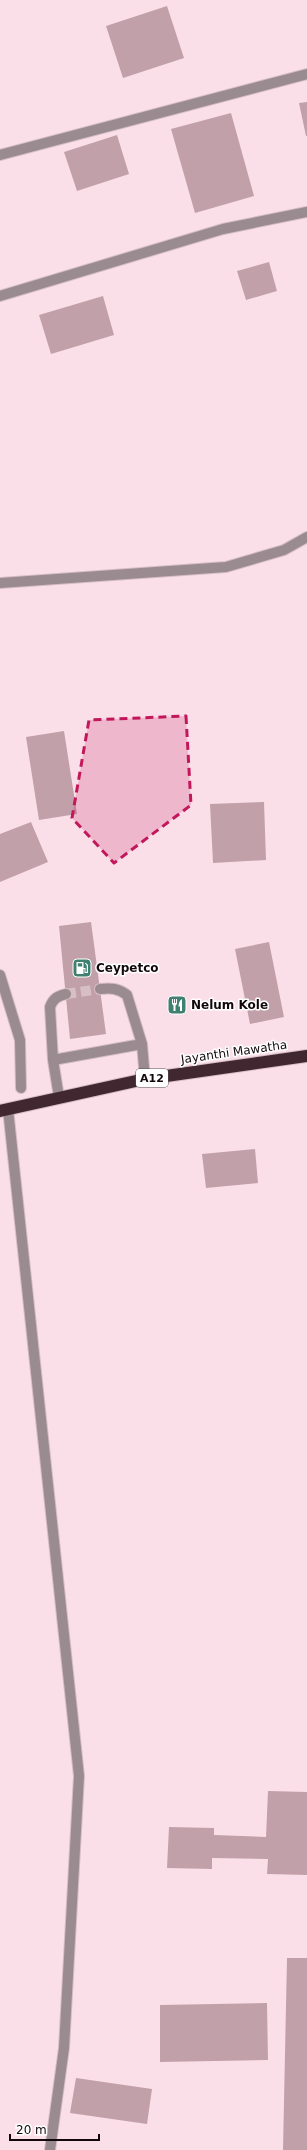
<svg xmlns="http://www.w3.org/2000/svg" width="307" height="2150" font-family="'DejaVu Sans',sans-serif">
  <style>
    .building { fill: #c1a0aa }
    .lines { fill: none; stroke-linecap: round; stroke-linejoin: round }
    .minor-tunnel { stroke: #d8bfc7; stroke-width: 10; stroke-dasharray: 10 5; stroke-linecap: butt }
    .minor-casing { stroke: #d6bdc5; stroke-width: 12 }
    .highway-casing { stroke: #d6bdc5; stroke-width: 14 }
    .minor { stroke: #998b8f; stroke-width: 10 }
    .highway { stroke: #412730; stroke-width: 12 }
    .marked { fill: #c2185b; fill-opacity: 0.2; stroke: #c2185b; stroke-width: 3; stroke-dasharray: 8 5; stroke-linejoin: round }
    .labels { text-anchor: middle; stroke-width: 3; stroke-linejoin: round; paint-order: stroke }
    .shield { fill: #fff; stroke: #595254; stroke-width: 1 }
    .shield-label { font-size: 11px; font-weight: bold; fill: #12080b }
    .poi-label { font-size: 12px; font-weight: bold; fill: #12080b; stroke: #fff; text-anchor: start }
    .street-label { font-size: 12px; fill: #12080b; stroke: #fff }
  </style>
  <rect width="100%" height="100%" fill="#fbdfe8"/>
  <!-- building -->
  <path class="building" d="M 167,6 L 184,58 L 123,78 L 106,26 Z
    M 307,102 L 307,136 L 306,136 L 299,103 Z
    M 231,113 L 254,196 L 195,213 L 171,129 Z
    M 117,135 L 129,174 L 77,191 L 64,152 Z
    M 269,262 L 277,291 L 246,300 L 237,271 Z
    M 103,296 L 114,335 L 51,354 L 39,315 Z
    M 64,731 L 77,814 L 39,820 L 26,737 Z
    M 264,802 L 266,860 L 213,863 L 210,804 Z
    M 31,822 L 48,862 L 0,882 L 0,834 Z
    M 91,922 L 106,1034 L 70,1039 L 59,926 Z
    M 269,942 L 284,1017 L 250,1024 L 235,949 Z
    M 255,1149 L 258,1183 L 206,1188 L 202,1154 Z
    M 268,1791 L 307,1792 L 307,1875 L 267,1874 L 268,1859 L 212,1858 L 212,1869 L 167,1868 L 169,1827 L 214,1828 L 214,1835 L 266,1837 Z
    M 287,1958 L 307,1958 L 307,2150 L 283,2150 Z
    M 267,2003 L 268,2060 L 160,2062 L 160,2005 Z
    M 76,2078 L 152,2089 L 147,2124 L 70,2113 Z"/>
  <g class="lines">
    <!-- minor-tunnel -->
    <path class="minor-tunnel" d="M 66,994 L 100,989"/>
    <defs>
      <path id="minor" d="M 0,155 L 307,74
        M 0,296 L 223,229 L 307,212
        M 0,583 L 226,567 L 284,550 L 307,537
        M 0,975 L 20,1040 L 21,1088
        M 100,989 C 111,988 118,988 127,995 L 142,1044 L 145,1079
        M 53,1060 L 142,1044
        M 59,1097 L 53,1060 L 50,1007 C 53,999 57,996 66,994
        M 8,1109 L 79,1776 L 64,2048 L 50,2150"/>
      <path id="highway" d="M 0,1111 L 145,1079 L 307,1056"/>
    </defs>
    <!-- minor casing -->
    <use href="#minor" class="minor-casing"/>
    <!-- highway casing -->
    <use href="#highway" class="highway-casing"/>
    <!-- minor -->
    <use href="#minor" class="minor"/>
    <!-- highway -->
    <use href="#highway" class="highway"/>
  </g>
  <!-- marked area -->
  <path class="marked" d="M 186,716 L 191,805 L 114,863 L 72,818 L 89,720 Z"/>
  <!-- icons -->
  <defs>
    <symbol id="fuel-square" viewBox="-11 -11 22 22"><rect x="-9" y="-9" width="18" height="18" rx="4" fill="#408070" stroke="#fff"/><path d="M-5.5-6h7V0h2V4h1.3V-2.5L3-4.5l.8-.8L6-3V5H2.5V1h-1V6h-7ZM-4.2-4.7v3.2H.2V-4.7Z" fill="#fff"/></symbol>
    <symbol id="restaurant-square" viewBox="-11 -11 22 22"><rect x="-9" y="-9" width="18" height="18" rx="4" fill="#408070" stroke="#fff"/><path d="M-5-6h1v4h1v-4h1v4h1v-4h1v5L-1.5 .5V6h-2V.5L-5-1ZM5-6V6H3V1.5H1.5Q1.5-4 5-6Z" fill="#fff"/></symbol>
  </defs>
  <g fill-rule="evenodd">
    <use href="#fuel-square" x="71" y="957" width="22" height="22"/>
    <use href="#restaurant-square" x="166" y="994" width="22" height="22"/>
  </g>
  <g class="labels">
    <!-- shield labels -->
    <rect class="shield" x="136" y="1069" width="32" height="18" rx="3"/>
    <g class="shield-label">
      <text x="152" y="1082">A12</text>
    </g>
    <!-- poi labels -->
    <g class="poi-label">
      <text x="96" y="972">Ceypetco</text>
      <text x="191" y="1009">Nelum Kole</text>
    </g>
    <!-- street labels -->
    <g class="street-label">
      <text transform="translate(234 1052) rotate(-8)" y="4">Jayanthi Mawatha</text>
    </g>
  </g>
  <!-- scale -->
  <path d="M10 2134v6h89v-6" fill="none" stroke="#12080b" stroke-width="2"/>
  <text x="16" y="2134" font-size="12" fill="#12080b" stroke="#ffffff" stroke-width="3" paint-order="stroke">20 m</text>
</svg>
